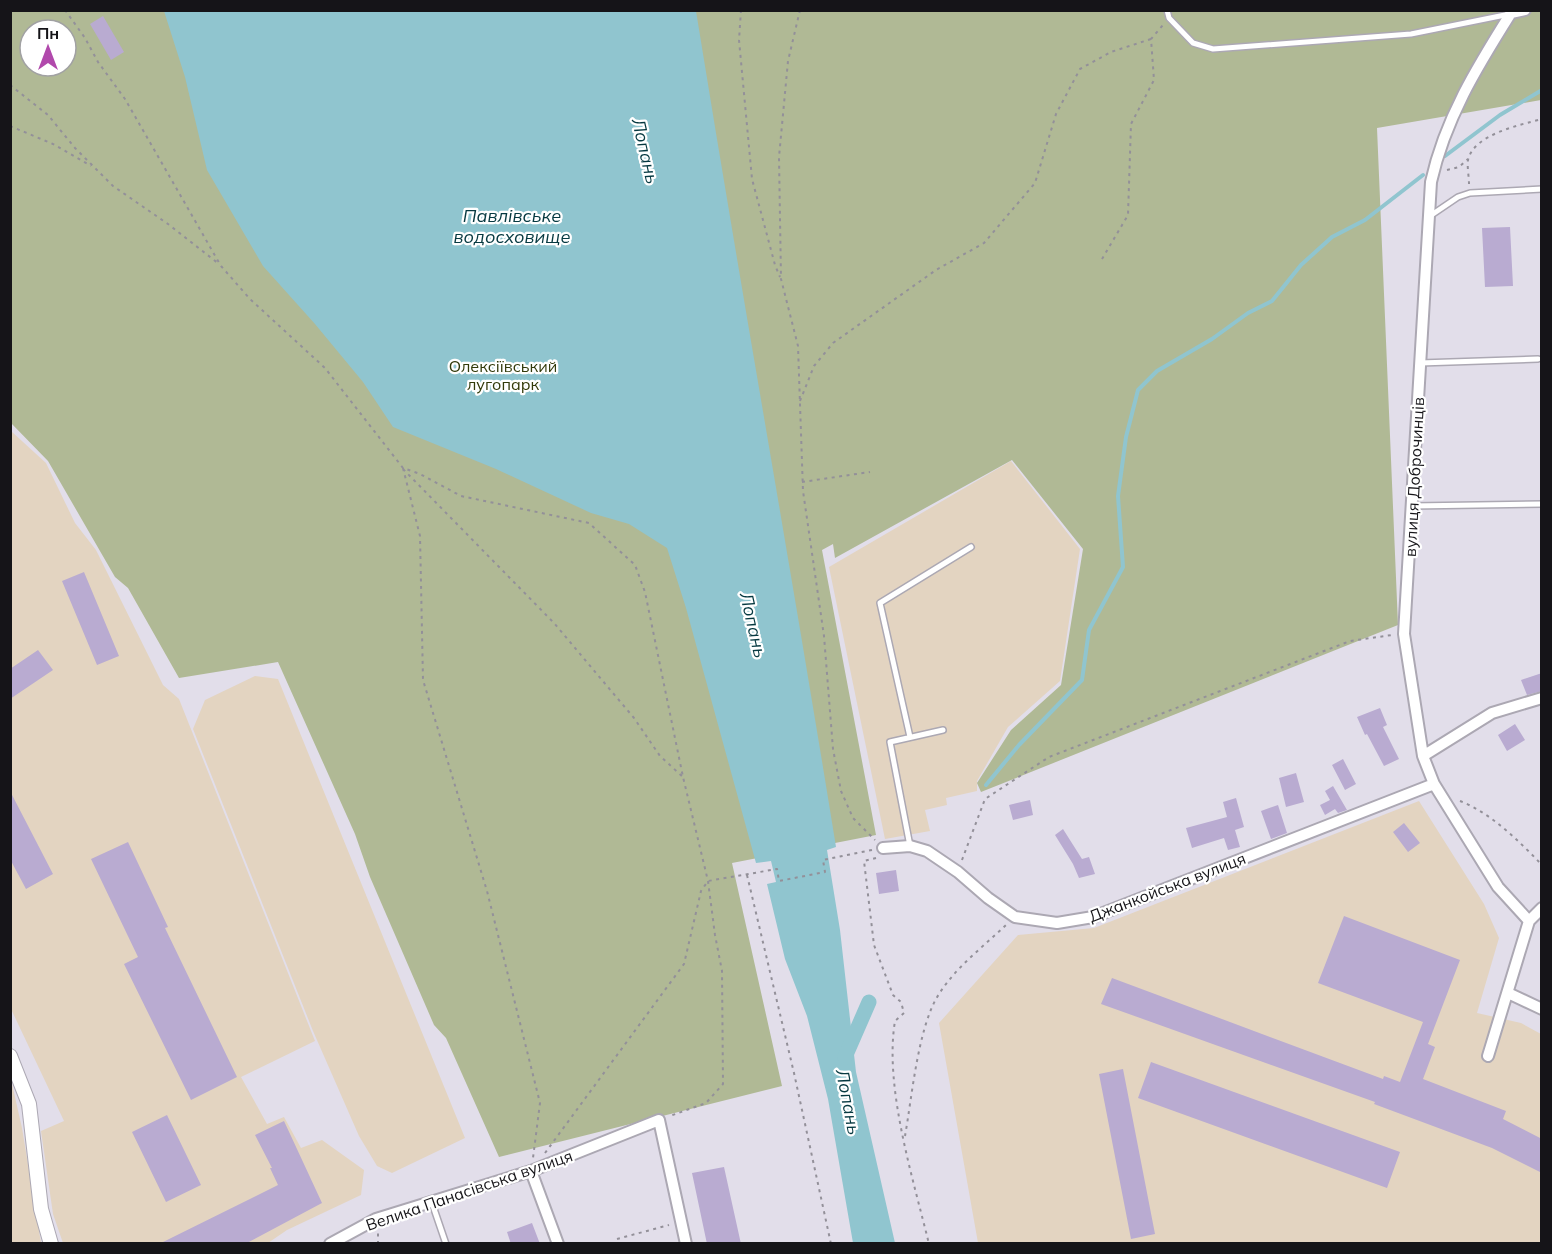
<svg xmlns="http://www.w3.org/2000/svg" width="1552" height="1254" font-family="Mulish,sans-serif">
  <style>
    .industrial { fill: #e3d4c1 }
    .green { fill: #b0b995; fill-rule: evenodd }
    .water { fill: #90c5cf }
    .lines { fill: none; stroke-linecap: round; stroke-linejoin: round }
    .stream { stroke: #90c5cf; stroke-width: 4 }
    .canal { stroke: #90c5cf; stroke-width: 15 }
    .building { fill: #b9abd1 }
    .service-casing { stroke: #aca8b3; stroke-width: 8 }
    .minor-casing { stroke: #aca8b3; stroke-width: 14 }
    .tertiary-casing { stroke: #aca8b3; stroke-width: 16 }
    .path { stroke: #939099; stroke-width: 2; stroke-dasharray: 3 4.5; stroke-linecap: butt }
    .service { stroke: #fff; stroke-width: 5 }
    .minor { stroke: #fff; stroke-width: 10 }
    .tertiary { stroke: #fff; stroke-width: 14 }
    .labels { text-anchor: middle; stroke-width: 4.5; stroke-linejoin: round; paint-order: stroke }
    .park-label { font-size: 16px; fill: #323a0a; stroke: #fff }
    .street-label { font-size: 16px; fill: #151418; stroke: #fff }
    .water-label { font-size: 18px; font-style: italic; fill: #063941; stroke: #fff }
  </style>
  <rect width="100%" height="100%" fill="#e2deea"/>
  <!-- industrial -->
  <path class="industrial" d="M 11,431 L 46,463 L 75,523 L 96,550 L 163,685 L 179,699 L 315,1041 L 241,1077 L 267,1124 L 284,1117 L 301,1148 L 322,1140 L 364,1170 L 361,1195 L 287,1230 L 268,1243 L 63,1243 L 53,1214 L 41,1131 L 64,1121 L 11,1009 Z
    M 1011,461 L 1080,549 L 1060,681 L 1008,727 L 977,781 L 977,791 L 946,798 L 947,805 L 925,810 L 930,831 L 885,839 L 829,567 Z
    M 255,676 L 278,679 L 465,1138 L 392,1173 L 377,1166 L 359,1136 L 313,1031 L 193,729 L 205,700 Z
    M 1419,801 L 1484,904 L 1499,938 L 1477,1013 L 1521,1023 L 1541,1034 L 1541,1243 L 978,1243 L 939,1023 L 1018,935 L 1094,928 Z
    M 10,1075 L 22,1128 L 41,1243 L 11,1243 Z"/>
  <!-- green -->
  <path class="green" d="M 10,11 L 1541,11 L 1541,100 L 1377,128 L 1398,625 L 981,792 L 977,783 L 1011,730 L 1061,685 L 1083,549 L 1012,460 L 835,558 L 833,544 L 822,550 L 876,835 L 732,863 L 782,1086 L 499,1157 L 446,1038 L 434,1025 L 370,877 L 355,834 L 278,662 L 179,678 L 128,588 L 115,577 L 48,461 L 11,423 ZM 30,30 L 66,30 L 66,66 L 30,66 Z"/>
  <!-- water -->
  <path class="water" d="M 164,11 L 696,11 C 741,290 791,568 836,847 L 827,850 L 840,930 L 856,1072 L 895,1243 L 853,1243 L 828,1099 L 807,1016 L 785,959 L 767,884 L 776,882 L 771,861 L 756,863 L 686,608 L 667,548 L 629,524 L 591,513 L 496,469 L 393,427 L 363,382 L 315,324 L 263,266 L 207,170 L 185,77 Z"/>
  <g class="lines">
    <!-- stream -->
    <path class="stream" d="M 1445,156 L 1500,115 L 1542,90
      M 986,785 L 1019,745 L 1082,680 L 1089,630 L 1123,567 L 1118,496 L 1126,437 L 1138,390 L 1157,371 L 1212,339 L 1248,313 L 1272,301 L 1301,265 L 1332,237 L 1365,220 L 1423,175"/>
    <!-- canal -->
    <path class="canal" d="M 845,1057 L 869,1002"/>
  </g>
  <!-- building -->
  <path class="building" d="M 103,16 L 124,52 L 111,60 L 90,24 Z
    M 1510,227 L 1513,286 L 1485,287 L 1482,228 Z
    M 84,572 L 119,656 L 97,665 L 62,581 Z
    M 38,650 L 53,670 L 10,699 L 10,669 Z
    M 1542,673 L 1542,691 L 1527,695 L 1521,680 Z
    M 1380,708 L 1387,725 L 1383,727 L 1399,759 L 1384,766 L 1367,734 L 1365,735 L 1357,717 Z
    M 1515,724 L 1525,740 L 1507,751 L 1498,735 Z
    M 1343,759 L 1356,784 L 1345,790 L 1332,765 Z
    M 1296,773 L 1304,802 L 1286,807 L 1279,778 Z
    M 1333,786 L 1347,810 L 1338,813 L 1335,809 L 1325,815 L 1320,805 L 1330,800 L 1325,791 Z
    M 10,791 L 53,874 L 26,889 L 10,859 Z
    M 1236,798 L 1244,827 L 1235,830 L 1240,847 L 1228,850 L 1224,838 L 1192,848 L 1186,828 L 1227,817 L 1223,802 Z
    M 1030,800 L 1033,815 L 1013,820 L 1009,805 Z
    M 1278,805 L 1287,833 L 1271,839 L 1261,811 Z
    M 1404,823 L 1420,843 L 1408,852 L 1393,832 Z
    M 1063,829 L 1082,859 L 1089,857 L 1095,874 L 1079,878 L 1073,864 L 1055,835 Z
    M 128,842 L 168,927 L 165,928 L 237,1077 L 191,1100 L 124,964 L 138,957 L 91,859 Z
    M 896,870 L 899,891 L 879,894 L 876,873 Z
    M 1344,916 L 1460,960 L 1428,1044 L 1435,1047 L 1423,1079 L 1506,1111 L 1503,1119 L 1542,1139 L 1542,1173 L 1492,1148 L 1374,1104 L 1375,1102 L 1101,1004 L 1112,978 L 1383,1079 L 1384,1076 L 1400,1082 L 1423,1022 L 1318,983 Z
    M 1151,1062 L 1400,1152 L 1387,1188 L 1138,1098 Z
    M 1123,1069 L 1155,1234 L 1131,1239 L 1099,1074 Z
    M 167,1115 L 201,1185 L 166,1202 L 132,1132 Z
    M 284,1121 L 322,1203 L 245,1244 L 159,1244 L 278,1185 L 270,1168 L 272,1168 L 255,1135 Z
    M 724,1167 L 741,1244 L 707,1244 L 692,1173 Z
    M 532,1223 L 540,1244 L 511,1244 L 507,1232 Z"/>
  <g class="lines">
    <defs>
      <path id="service" d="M 1167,10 L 1169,18 L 1193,43 L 1213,49 L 1411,34 L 1510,14
        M 1430,216 L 1458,197 L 1470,193 L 1542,189
        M 1420,363 L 1538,359
        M 1412,506 L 1542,504
        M 910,737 L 880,603 L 971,547
        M 910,846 L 890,742 L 943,730
        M 432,1203 L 446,1244"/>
      <path id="minor" d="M 1525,10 L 1511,13 C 1477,67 1445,119 1431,182 L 1404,634 L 1423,756 L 1434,784 L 1498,887 L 1529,921
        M 1423,756 L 1492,713 L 1542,698
        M 883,848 L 910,846 L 927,851 L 958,872 L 988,898 L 1015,917 L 1057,923 L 1093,917 L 1434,784
        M 1508,993 L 1542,1009
        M 1488,1056 L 1529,921 L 1542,908
        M 531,1171 L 558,1244
        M 330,1244 L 376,1219 L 531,1171 L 659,1120 L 686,1244"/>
      <path id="tertiary" d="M 10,1056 L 29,1104 L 41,1209 L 51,1244"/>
    </defs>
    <!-- service casing -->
    <use href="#service" class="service-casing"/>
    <!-- minor casing -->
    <use href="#minor" class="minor-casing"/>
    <!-- tertiary casing -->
    <use href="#tertiary" class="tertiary-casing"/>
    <!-- path -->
    <path class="path" d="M 65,10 L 85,38 L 98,62 L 125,99 L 221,266 L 250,299 L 325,368 L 403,468 L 420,474 L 461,496 L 589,523 L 635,565 L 645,592 L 683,777 L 708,881 L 715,935 L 722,971 L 723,1084 L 706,1103 L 670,1116
      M 741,10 L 739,40 L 752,179 L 775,265 L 780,277
      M 800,10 L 788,61 L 779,157 L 781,279 L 798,346 L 803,491 L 824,636 L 833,749 L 841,791 L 853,818 L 875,840
      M 10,85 L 48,115 L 75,148 L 113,186 L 168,224 L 219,264
      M 10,126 L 53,144 L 91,166
      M 1447,170 L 1459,167 L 1468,159
      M 1469,184 C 1469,177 1467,167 1468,160 C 1474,134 1520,125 1542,119
      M 1102,259 L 1128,215 L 1131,124 L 1154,80 L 1151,39 L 1163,25
      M 800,401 L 814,366 L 833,343 L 936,270 L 984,243 L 1035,183 L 1056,114 L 1080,69 L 1111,52 L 1151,39
      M 403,468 L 420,536 L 423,680 L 487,891 L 540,1103 L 533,1158
      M 403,469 L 554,623 L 634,718 L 660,756 L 683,777
      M 802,482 L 870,472
      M 1460,801 C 1491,813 1519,841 1542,865
      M 876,858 L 864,861 L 874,945 L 893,995 L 901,1002 L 904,1013 L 895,1021 C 884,1087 913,1178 929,1244
      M 962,860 L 985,799 L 1049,757 L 1350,641 L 1392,635
      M 747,875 L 794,1073 L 831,1244
      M 905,1136 C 912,1097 918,1026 939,994 C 956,967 983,947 1006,925
      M 545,1153 L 684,964 L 701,891 L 708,881 L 777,869 L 779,881 L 825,872 L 823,860 L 872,850
      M 617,1239 L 669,1225
      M 378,1244 L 378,1231"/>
    <!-- service -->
    <use href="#service" class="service"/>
    <!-- minor -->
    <use href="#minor" class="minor"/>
    <!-- tertiary -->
    <use href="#tertiary" class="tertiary"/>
  </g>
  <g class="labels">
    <!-- park labels -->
    <g class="park-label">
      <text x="503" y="372">Олексіївський<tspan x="503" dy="18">лугопарк</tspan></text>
    </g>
    <!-- street labels -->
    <g class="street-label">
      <text transform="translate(1414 477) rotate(-87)" y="6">вулиця Доброчинців</text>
      <text transform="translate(1167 887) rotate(-21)" y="6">Джанкойська вулиця</text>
      <text transform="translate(469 1190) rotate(-19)" y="6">Велика Панасівська вулиця</text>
    </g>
    <!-- water labels -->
    <g class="water-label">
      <text transform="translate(645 151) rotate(77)" y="6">Лопань</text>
      <text x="512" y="222">Павлівське<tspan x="512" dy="21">водосховище</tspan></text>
      <text transform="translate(753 625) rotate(77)" y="6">Лопань</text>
      <text transform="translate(848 1102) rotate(79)" y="6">Лопань</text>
    </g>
  </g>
  <!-- border -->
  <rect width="1552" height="1254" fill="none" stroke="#151418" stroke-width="24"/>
  <!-- north arrow -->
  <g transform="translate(48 48)"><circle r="28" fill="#ffffff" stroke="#a1a1a3" stroke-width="1.5"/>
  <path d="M0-4.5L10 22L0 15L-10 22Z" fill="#b149ac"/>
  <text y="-9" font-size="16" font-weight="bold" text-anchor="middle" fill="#151418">Пн</text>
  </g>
</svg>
